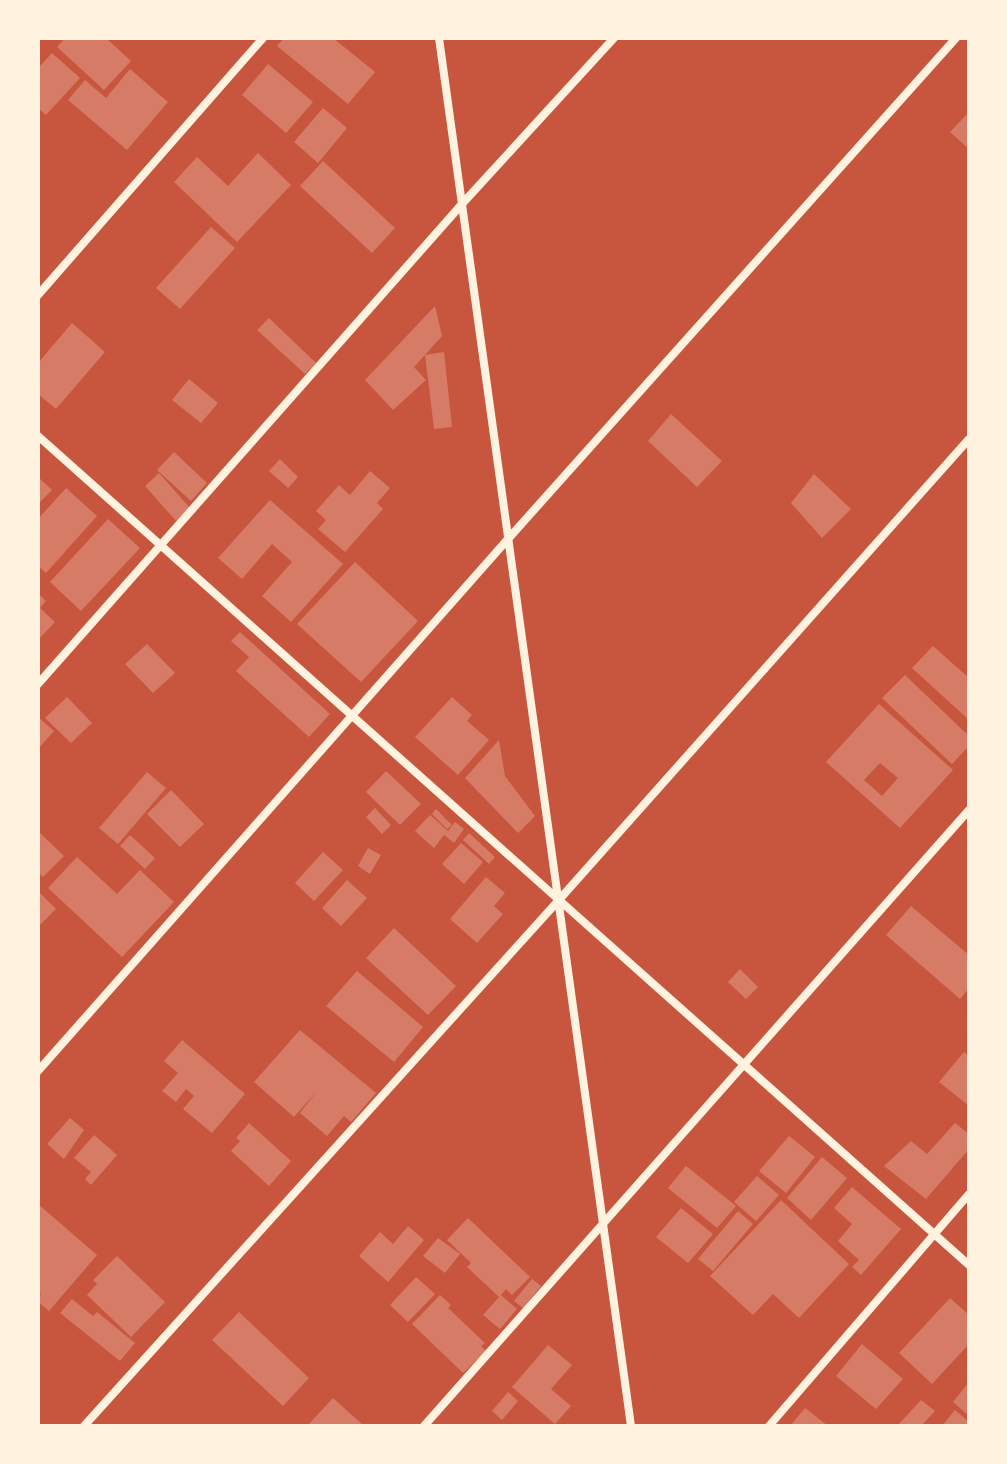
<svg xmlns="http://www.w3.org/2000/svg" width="1007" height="1464" font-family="Barlow,sans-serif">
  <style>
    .building { fill: #d67c66; fill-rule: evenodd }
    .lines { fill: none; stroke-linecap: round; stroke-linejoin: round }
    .minor { stroke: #fff3e0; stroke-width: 8 }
  </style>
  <rect width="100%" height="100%" fill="#c8553d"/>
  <!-- building -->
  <path class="building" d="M 65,38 L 106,38 L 131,61 L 104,90 L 57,47 Z
    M 284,38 L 333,38 L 375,72 L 348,104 L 277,46 Z
    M 52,53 L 80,78 L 46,115 L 38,108 L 38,68 Z
    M 268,64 L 313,102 L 286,133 L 242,95 Z
    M 130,69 L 168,102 L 127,150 L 68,100 L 85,80 L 106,98 Z
    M 323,108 L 347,128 L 318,163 L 294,142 Z
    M 969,112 L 969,149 L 950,132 Z
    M 258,153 L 291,185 L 237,242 L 174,182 L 197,157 L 228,186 Z
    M 323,161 L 395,228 L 372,253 L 300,186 Z
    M 211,227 L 235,248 L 180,309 L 156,288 Z
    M 435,306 L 442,336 L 414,367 L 426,380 L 393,410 L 365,380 Z
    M 269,318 L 316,363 L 305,374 L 257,330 Z
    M 72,323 L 105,352 L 56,409 L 38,394 L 38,363 Z
    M 444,352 L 452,427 L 434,429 L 425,355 Z
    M 189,379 L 218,403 L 201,423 L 172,400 Z
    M 671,414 L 722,461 L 697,487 L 648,441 Z
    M 174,452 L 207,483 L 191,501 L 157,470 Z
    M 280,459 L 298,477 L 288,488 L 269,471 Z
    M 370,471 L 390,488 L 377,503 L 383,509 L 345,552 L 318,529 L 326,520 L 316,511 L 339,485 L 350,495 Z
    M 159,473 L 190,508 L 176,521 L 145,486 Z
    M 814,474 L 851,509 L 822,538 L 791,503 Z
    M 38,477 L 52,490 L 38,504 Z
    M 66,488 L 97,516 L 46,573 L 38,566 L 38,519 Z
    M 270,500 L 343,564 L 291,622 L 262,596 L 292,562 L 272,544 L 242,579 L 218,558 Z
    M 108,519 L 140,548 L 81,611 L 50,582 Z
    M 355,562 L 418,621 L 361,682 L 297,624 Z
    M 38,593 L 46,601 L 40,608 L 55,622 L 38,640 Z
    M 240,632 L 330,714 L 309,737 L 236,671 L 249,657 L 231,641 Z
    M 147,644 L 175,673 L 153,693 L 125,664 Z
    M 933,646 L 969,678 L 969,720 L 912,668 Z
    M 905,675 L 969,736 L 969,746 L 952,764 L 882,698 Z
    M 67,697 L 92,723 L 71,743 L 45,718 Z
    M 452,697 L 472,715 L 467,721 L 489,740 L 458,775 L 415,737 Z
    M 879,704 L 953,770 L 900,828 L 826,762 ZM 880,763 L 898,778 L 882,796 L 864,780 Z
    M 38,717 L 54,731 L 38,749 Z
    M 499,740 L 505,776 L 535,816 L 518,833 L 465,778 Z
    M 386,771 L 421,804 L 400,825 L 366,792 Z
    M 147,772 L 166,788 L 118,844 L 99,828 Z
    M 171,790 L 204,824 L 180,847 L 147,814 Z
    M 375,808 L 391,825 L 382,834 L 366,817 Z
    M 436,809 L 452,825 L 447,829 L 432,814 Z
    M 430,815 L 448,831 L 455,822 L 464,829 L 454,843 L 444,835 L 434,848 L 415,831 Z
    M 38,831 L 64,856 L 43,877 L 38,872 Z
    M 469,833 L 495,857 L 489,864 L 463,840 Z
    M 130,835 L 155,858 L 145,869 L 120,846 Z
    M 461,843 L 483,862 L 464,884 L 442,864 Z
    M 368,848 L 381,855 L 370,874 L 358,866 Z
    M 323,852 L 343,870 L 314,901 L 295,883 Z
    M 77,857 L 117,894 L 140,870 L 174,902 L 122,957 L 48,888 Z
    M 486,877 L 505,893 L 494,906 L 503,914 L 477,943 L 450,919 Z
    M 347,880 L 367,898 L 341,926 L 322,908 Z
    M 38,891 L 56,909 L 38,927 Z
    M 911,906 L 969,955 L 969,988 L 960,999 L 886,935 Z
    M 394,928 L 456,986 L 428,1015 L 366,958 Z
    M 740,969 L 758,987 L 746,999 L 728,982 Z
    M 357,971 L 423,1027 L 394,1062 L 326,1006 Z
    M 300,1030 L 376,1093 L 351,1122 L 344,1116 L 327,1136 L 300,1113 L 317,1091 L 294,1117 L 254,1082 Z
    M 182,1040 L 245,1094 L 212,1133 L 183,1109 L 194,1096 L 186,1089 L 176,1102 L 162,1091 L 178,1073 L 164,1061 Z
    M 964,1052 L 969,1056 L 969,1106 L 939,1082 Z
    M 70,1118 L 84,1130 L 64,1159 L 47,1144 Z
    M 249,1123 L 291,1161 L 269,1186 L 231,1151 L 240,1141 L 236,1138 Z
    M 955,1123 L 969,1134 L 969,1149 L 926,1199 L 884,1166 L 911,1141 L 927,1154 Z
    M 94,1135 L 117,1155 L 91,1185 L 85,1179 L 91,1172 L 74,1158 Z
    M 789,1136 L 815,1157 L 786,1193 L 759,1171 Z
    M 822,1157 L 847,1178 L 811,1220 L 787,1198 Z
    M 686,1166 L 736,1206 L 717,1228 L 668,1188 Z
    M 757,1176 L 779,1195 L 756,1221 L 734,1202 Z
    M 852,1187 L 901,1229 L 861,1275 L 852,1267 L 859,1260 L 838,1241 L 852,1224 L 834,1208 Z
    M 781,1200 L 849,1264 L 799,1318 L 773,1294 L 753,1315 L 710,1276 Z
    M 38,1204 L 97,1255 L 49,1311 L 38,1302 L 41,1294 L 38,1291 Z
    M 681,1208 L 713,1234 L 688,1263 L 656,1237 Z
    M 738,1211 L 753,1224 L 713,1271 L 698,1259 Z
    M 468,1218 L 530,1277 L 512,1295 L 506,1289 L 501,1295 L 517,1309 L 500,1329 L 483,1315 L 499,1297 L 467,1267 L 471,1263 L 447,1240 Z
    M 408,1226 L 424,1240 L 388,1282 L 359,1256 L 380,1232 L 393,1244 Z
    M 438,1238 L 460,1254 L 445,1273 L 423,1256 Z
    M 117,1256 L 165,1302 L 131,1337 L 87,1295 L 97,1284 L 93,1280 Z
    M 416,1277 L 435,1294 L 408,1322 L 390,1305 Z
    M 532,1279 L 541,1286 L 523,1308 L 514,1301 Z
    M 440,1295 L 451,1305 L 448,1308 L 485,1343 L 481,1346 L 486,1351 L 463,1373 L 412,1324 Z
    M 950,1298 L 969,1315 L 969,1344 L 932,1384 L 899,1353 Z
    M 72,1299 L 93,1316 L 97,1312 L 135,1343 L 120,1361 L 60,1313 Z
    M 239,1312 L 309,1378 L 283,1406 L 212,1340 Z
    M 862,1344 L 903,1379 L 876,1409 L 836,1376 Z
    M 548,1345 L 572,1365 L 551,1389 L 571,1406 L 555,1424 L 512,1387 Z
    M 969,1382 L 969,1416 L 953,1402 Z
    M 508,1392 L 518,1401 L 502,1420 L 492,1411 Z
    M 333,1398 L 364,1426 L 312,1426 L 309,1424 Z
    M 921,1400 L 935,1411 L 921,1426 L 897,1426 Z
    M 805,1408 L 828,1426 L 790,1426 Z
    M 955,1410 L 969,1422 L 969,1426 L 942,1426 Z"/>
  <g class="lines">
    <!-- minor -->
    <path class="minor" d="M 439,38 L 631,1426
      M 38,295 L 263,38
      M 38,436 L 969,1265
      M 38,684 L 462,204 L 614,38
      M 38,1071 L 508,539 L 956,38
      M 84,1426 L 558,901 L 969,439
      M 424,1426 L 969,810
      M 769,1426 L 969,1194"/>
  </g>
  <!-- border -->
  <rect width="1007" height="1464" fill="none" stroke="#fff3e0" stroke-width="80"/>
</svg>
